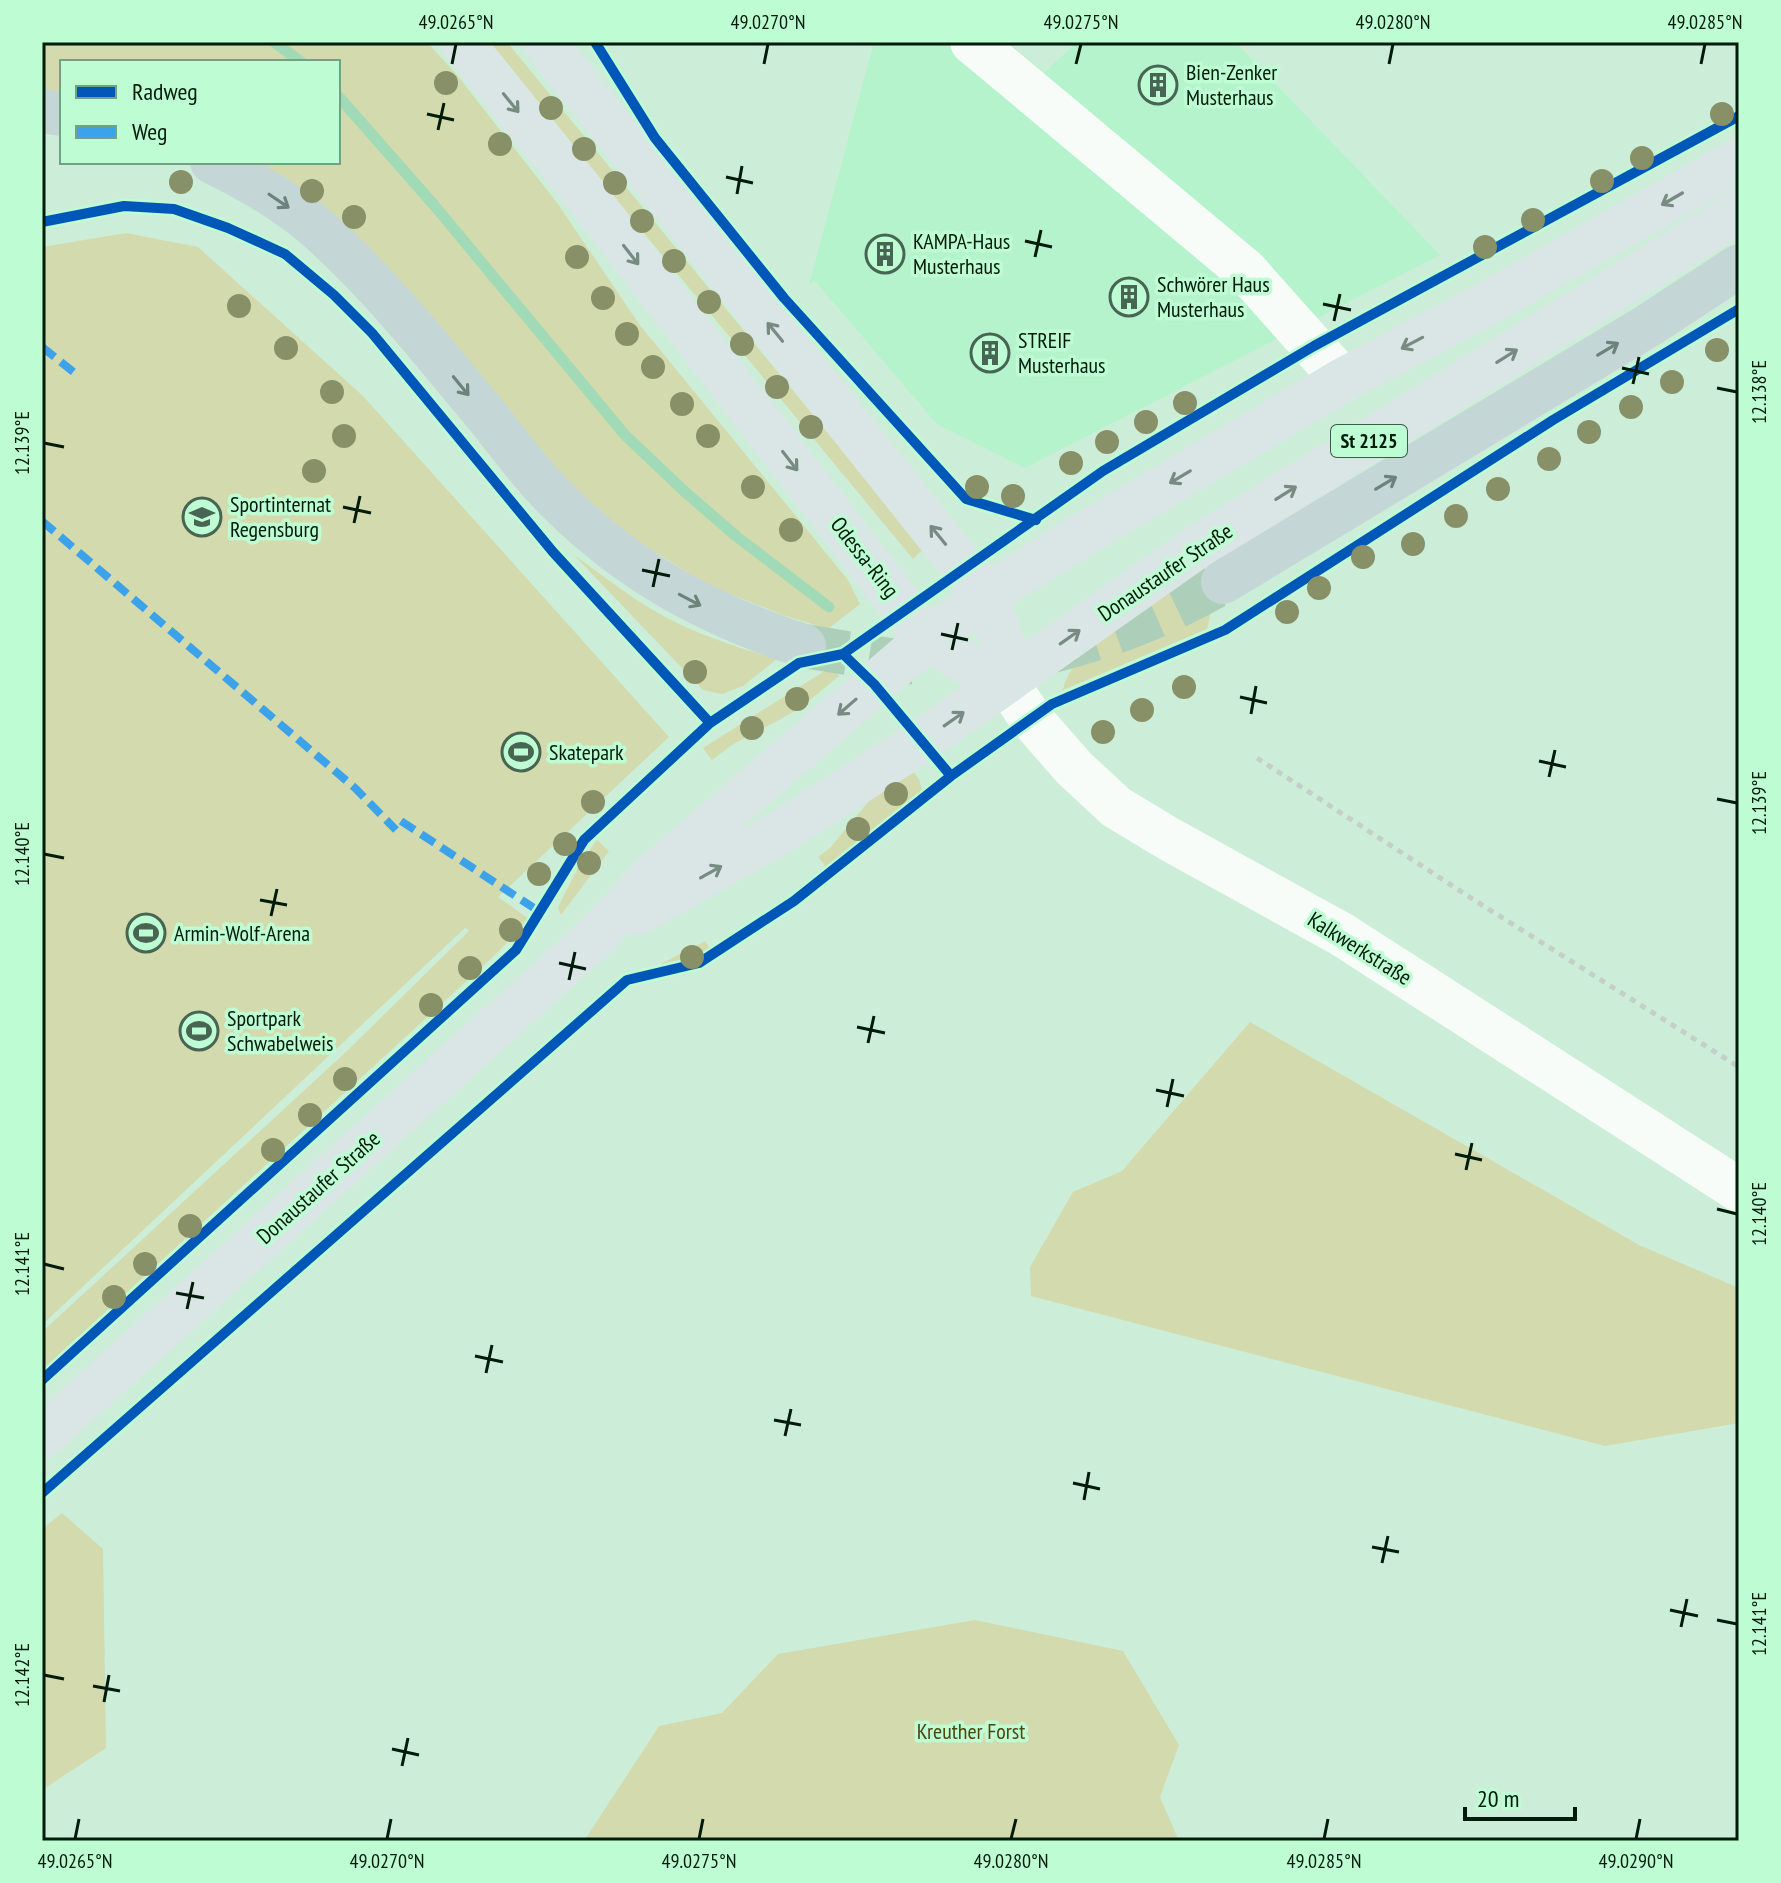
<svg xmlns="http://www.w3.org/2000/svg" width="1781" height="1883" font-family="'PT Sans Narrow',sans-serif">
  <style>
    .built { fill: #b4f3cb }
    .green { fill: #d3daad }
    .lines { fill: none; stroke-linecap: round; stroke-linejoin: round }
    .stream { stroke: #a1dab6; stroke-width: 11 }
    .highway-tunnel { stroke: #adceb9; stroke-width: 44; stroke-dasharray: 44 22; stroke-linecap: butt }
    .path { stroke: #c5cfc9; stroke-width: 5; stroke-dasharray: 6 6; stroke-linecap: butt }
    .minor { stroke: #f7fcf9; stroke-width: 44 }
    .major { stroke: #d9e6e5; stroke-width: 44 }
    .highway { stroke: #c4d7d6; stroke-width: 44 }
    .quiet { stroke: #3ca2e9; stroke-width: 8; stroke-dasharray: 16 8; stroke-linecap: butt }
    .cycleway-casing { stroke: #befcd4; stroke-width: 15 }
    .cycleway { stroke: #0057b8; stroke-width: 10 }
    .tree { fill: #889068 }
    .oneway { stroke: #778b82 }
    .oneway2 { stroke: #6c827a }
    .ticks { fill: none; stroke: #001b0a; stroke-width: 3 }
    .labels { text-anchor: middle; stroke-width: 7; stroke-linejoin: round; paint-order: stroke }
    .shield { fill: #befcd4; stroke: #395e47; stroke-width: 2 }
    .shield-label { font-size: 20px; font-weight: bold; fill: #001b0a }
    .poi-label { font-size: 22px; fill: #001b0a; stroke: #befcd4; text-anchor: start }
    .street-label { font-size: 22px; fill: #001b0a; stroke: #befcd4 }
    .park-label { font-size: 22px; fill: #50440d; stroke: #befcd4 }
    .neatline { fill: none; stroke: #001b0a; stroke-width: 3 }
    .ticks-label { font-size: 20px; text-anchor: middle; fill: #001b0a }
  </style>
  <rect width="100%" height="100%" fill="#cceed8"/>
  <!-- built -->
  <path class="built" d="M 874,42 L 1008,42 L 1044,73 L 1077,42 L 1235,42 L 1440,255 L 1025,468 L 937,424 L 814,280 L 809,285 Z"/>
  <!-- green -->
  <path class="green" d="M 42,42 L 427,42 L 457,75 L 558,204 L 639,324 L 848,580 L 860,604 L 828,629 L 783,615 L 708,585 L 628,535 L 561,476 L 251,162 L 338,162 L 338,62 L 62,62 L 62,98 L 42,97 Z
    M 486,42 L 507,42 L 923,549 L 913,559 Z
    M 126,233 L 198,247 L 363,396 L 669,737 L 498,897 L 529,919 L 497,953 L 42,1370 L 42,1332 L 348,1050 L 469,931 L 465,928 L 42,1325 L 42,247 Z
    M 574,555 C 604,577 634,600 667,618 C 702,636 739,648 777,659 L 743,686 L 722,694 L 703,690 Z
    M 1223,562 L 1207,629 L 1063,690 C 1074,637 1178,589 1223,562 Z
    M 831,670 L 837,672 L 839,676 L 799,709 L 732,745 L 712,760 L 703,748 L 823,672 Z
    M 911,769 L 919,779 L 922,790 L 917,796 L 826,867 L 818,857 L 830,848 L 869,801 Z
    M 597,840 L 609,851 L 561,915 L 558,908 L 561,901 L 581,862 Z
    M 705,941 L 712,951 L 697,961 L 640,975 Z
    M 1250,1022 L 1639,1245 L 1739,1288 L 1739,1423 L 1605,1446 L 1031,1296 L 1030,1267 L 1073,1192 L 1122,1171 Z
    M 62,1513 L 103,1549 L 106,1748 L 42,1790 L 42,1529 Z
    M 975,1620 L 1123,1651 L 1179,1745 L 1160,1797 L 1179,1841 L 584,1841 L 659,1726 L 722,1713 L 778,1654 Z"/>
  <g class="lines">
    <!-- stream -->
    <path class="stream" d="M 274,42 L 301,62
      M 338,96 L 434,205 L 625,435 L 684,491 L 736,536 L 829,607"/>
    <!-- highway-tunnel -->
    <path class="highway-tunnel" d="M 804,646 L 901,662 L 932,663
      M 1052,651 C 1114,636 1168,613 1223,582"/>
    <!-- path -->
    <path class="path" d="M 1257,758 L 1471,898 L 1739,1067"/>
    <!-- minor -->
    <path class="minor" d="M 972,42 L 1246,271 L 1343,380
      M 1006,682 L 1032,720 L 1074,768 L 1116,807 L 1169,839 L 1341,934 L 1739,1190"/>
    <!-- major -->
    <path class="major" d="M 462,42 L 584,193 L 927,639 L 983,673 L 1006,682
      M 544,42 L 986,596 L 1003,643 L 1006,682
      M 638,913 L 776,835 L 922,741 L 1191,551 L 1739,212
      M 42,1437 L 594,938 L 652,876 L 927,639 L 986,596 L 1071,542 L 1343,380 L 1481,307 L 1739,160"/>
    <!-- highway -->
    <path class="highway" d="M 42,111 L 62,114
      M 212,162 C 249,180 288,202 319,230 C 381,285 433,352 486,415 C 510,445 533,477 560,503 C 632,574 709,615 804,646
      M 1223,582 L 1649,325 L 1739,266"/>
    <!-- quiet -->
    <path class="quiet" d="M 42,347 L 76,374
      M 42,521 L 355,788 L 396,830
      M 401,821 L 540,912"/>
    <defs>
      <path id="cycleway" d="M 595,42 L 655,138 L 784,298 L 966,499 L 1036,520
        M 42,222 L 124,206 L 174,209 L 228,228 L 285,254 L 334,295 L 372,333 L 553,552 L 710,723
        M 843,654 L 874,684 L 951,776
        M 42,1380 L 516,950 L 584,840 L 710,723 L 799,663 L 843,654 L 1103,471 L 1314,346 L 1739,116
        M 42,1493 L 627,980 L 699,963 L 794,901 L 951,776 L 1052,704 L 1225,630 L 1553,420 L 1739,309"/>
    </defs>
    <!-- cycleway casing -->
    <use href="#cycleway" class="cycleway-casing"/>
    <!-- cycleway -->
    <use href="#cycleway" class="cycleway"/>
  </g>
  <!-- trees -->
  <g class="tree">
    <circle cx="446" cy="83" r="12"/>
    <circle cx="551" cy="108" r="12"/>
    <circle cx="1722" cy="114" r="12"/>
    <circle cx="500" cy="144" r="12"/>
    <circle cx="584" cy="149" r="12"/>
    <circle cx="1642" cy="158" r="12"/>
    <circle cx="1602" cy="181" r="12"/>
    <circle cx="181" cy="182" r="12"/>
    <circle cx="615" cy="183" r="12"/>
    <circle cx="312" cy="191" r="12"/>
    <circle cx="354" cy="217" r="12"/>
    <circle cx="1533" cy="220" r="12"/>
    <circle cx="642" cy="221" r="12"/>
    <circle cx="1485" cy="247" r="12"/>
    <circle cx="577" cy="257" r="12"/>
    <circle cx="674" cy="261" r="12"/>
    <circle cx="603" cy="298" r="12"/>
    <circle cx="709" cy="302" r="12"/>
    <circle cx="239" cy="306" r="12"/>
    <circle cx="627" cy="334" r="12"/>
    <circle cx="742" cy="344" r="12"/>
    <circle cx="286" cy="348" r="12"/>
    <circle cx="1717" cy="350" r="12"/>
    <circle cx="653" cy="367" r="12"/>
    <circle cx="1672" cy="382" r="12"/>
    <circle cx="777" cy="387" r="12"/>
    <circle cx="332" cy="392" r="12"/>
    <circle cx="1185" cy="403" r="12"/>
    <circle cx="682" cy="404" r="12"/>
    <circle cx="1631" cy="407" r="12"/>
    <circle cx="1146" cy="422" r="12"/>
    <circle cx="811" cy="427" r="12"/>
    <circle cx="1589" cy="432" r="12"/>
    <circle cx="344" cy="436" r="12"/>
    <circle cx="708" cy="436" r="12"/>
    <circle cx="1107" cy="442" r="12"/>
    <circle cx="1549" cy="459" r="12"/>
    <circle cx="1071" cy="463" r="12"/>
    <circle cx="314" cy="471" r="12"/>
    <circle cx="753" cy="487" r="12"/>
    <circle cx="977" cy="487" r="12"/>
    <circle cx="1498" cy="489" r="12"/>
    <circle cx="1013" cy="496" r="12"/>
    <circle cx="1456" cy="516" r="12"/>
    <circle cx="791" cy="530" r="12"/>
    <circle cx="1413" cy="544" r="12"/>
    <circle cx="1363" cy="557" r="12"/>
    <circle cx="1319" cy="588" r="12"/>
    <circle cx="1287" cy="612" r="12"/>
    <circle cx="695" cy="672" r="12"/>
    <circle cx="1184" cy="687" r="12"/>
    <circle cx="797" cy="699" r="12"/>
    <circle cx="1142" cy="710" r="12"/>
    <circle cx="752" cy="728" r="12"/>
    <circle cx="1103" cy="732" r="12"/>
    <circle cx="896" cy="794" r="12"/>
    <circle cx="593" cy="802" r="12"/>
    <circle cx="858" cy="829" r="12"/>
    <circle cx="565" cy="844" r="12"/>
    <circle cx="589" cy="863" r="12"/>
    <circle cx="539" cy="874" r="12"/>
    <circle cx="511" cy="930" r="12"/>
    <circle cx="692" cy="957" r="12"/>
    <circle cx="470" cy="968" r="12"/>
    <circle cx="431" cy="1005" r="12"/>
    <circle cx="345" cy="1079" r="12"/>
    <circle cx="310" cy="1115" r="12"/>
    <circle cx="273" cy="1150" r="12"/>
    <circle cx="190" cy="1226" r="12"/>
    <circle cx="145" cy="1264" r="12"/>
    <circle cx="114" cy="1297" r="12"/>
  </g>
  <!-- one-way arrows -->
  <defs><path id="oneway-shaft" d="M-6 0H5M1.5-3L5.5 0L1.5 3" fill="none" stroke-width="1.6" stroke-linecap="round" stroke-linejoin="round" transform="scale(2)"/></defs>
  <g class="oneway">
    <use href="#oneway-shaft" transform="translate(511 103) rotate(51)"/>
    <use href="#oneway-shaft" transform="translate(1672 199) rotate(150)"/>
    <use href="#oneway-shaft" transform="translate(631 255) rotate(52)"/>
    <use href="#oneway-shaft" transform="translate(775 332) rotate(-129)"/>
    <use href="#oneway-shaft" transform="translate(1412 343) rotate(152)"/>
    <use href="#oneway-shaft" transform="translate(1507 356) rotate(-32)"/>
    <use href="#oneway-shaft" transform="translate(790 461) rotate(52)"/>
    <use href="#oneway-shaft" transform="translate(1180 477) rotate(149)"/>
    <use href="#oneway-shaft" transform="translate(1286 493) rotate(-32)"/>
    <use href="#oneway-shaft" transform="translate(938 535) rotate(-129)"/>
    <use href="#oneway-shaft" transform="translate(1070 637) rotate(-35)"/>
    <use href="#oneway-shaft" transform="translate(847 707) rotate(139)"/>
    <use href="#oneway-shaft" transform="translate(954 719) rotate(-35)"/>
    <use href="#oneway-shaft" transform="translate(711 872) rotate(-29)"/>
  </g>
  <g class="oneway2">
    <use href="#oneway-shaft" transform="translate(279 201) rotate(34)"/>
    <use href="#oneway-shaft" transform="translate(1608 349) rotate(-31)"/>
    <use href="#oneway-shaft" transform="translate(461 386) rotate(51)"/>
    <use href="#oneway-shaft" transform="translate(1386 483) rotate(-31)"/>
    <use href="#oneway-shaft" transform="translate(690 600) rotate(28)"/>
  </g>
  <!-- ticks -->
  <path class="ticks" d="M 452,64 L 456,44M 764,64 L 768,44M 1076,64 L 1081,44M 1389,64 L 1393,44M 1701,64 L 1705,44M 427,114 L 454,120M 438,130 L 444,103M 726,177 L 753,183M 737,194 L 742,166M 1025,241 L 1052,247M 1035,257 L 1041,230M 1323,304 L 1351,310M 1334,321 L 1340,294M 1622,368 L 1649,374M 1633,384 L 1639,357M 1717,388 L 1737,392M 44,443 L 64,447M 343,507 L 371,513M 354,523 L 360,496M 642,570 L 670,576M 653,587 L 659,559M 941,634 L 968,640M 952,650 L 958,623M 1240,697 L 1267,703M 1251,714 L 1256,686M 1539,761 L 1566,767M 1549,777 L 1555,750M 1717,799 L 1737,803M 44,854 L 64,858M 260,900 L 287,905M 271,916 L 277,889M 559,963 L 586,969M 569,980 L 575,952M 857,1027 L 885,1033M 868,1043 L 874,1016M 1156,1090 L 1184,1096M 1167,1107 L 1173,1079M 1455,1154 L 1482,1160M 1466,1170 L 1472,1143M 1717,1209 L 1737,1214M 44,1264 L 64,1269M 176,1293 L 204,1298M 187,1309 L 193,1282M 475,1356 L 503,1362M 486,1373 L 492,1345M 774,1420 L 801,1425M 785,1436 L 791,1409M 1073,1483 L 1100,1489M 1084,1500 L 1089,1472M 1372,1547 L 1399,1552M 1382,1563 L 1388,1536M 1670,1610 L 1698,1616M 1717,1620 L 1737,1624M 1681,1627 L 1687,1599M 44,1675 L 64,1679M 93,1686 L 120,1691M 104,1702 L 109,1675M 392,1749 L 419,1755M 402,1766 L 408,1738M 75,1839 L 79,1819M 387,1839 L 391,1819M 699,1839 L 703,1819M 1011,1839 L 1016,1819M 1324,1839 L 1328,1819M 1636,1839 L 1640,1819"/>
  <!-- icons -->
  <defs>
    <symbol id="building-ring" viewBox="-11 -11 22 22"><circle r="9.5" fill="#befcd4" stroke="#476552" stroke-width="1.5"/><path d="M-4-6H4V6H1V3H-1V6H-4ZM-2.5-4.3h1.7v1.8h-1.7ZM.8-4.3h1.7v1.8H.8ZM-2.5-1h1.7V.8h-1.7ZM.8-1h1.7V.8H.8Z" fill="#476552"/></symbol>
    <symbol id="school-ring" viewBox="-11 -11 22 22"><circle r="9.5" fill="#befcd4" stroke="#476552" stroke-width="1.5"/><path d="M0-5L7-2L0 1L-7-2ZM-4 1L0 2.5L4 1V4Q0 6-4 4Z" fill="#476552"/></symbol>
    <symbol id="stadium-ring" viewBox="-11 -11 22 22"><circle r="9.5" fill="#befcd4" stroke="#476552" stroke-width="1.5"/><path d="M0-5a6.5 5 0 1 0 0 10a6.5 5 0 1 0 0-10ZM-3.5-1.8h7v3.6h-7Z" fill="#476552"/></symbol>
  </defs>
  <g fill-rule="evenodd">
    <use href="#building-ring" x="1136" y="63" width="44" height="44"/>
    <use href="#building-ring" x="863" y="232" width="44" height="44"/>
    <use href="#building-ring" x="1107" y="275" width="44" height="44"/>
    <use href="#building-ring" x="968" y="331" width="44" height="44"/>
    <use href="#school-ring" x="180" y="495" width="44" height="44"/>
    <use href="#stadium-ring" x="499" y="730" width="44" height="44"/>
    <use href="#stadium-ring" x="124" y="911" width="44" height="44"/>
    <use href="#stadium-ring" x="177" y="1009" width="44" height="44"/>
  </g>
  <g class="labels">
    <!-- shield labels -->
    <rect class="shield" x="1331" y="425" width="76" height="32" rx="6"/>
    <g class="shield-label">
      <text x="1369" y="448">St 2125</text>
    </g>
    <!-- poi labels -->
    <g class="poi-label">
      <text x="1186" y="80">Bien-Zenker<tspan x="1186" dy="25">Musterhaus</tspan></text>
      <text x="913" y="249">KAMPA-Haus<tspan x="913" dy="25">Musterhaus</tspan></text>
      <text x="1157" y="292">Schwörer Haus<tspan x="1157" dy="25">Musterhaus</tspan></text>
      <text x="1018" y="348">STREIF<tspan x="1018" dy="25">Musterhaus</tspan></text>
      <text x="230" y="512">Sportinternat<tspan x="230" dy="25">Regensburg</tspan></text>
      <text x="549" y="760">Skatepark</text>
      <text x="174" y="941">Armin-Wolf-Arena</text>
      <text x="227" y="1026">Sportpark<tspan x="227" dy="25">Schwabelweis</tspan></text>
    </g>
    <!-- street labels -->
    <g class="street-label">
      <text transform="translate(865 557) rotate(52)" y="8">Odessa-Ring</text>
      <text transform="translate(1165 572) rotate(-34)" y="8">Donaustaufer Straße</text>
      <text transform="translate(1360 948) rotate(32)" y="8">Kalkwerkstraße</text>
      <text transform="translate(318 1187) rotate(-42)" y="8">Donaustaufer Straße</text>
    </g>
    <!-- park labels -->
    <g class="park-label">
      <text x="971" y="1739">Kreuther Forst</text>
    </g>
  </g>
  <!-- border -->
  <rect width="1781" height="1883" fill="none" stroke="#befcd4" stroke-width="88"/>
  <!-- legend -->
  <rect x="60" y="60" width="280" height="104" fill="#befcd4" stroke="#72a283" stroke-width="2"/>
  <rect x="76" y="86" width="40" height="12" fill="#0057b8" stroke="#72a283" stroke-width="2"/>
  <text x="132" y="100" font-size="24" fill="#001b0a">Radweg</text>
  <rect x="76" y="126" width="40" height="12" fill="#3ca2e9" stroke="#72a283" stroke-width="2"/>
  <text x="132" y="140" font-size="24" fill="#001b0a">Weg</text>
  <!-- scale -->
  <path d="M1465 1807v12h110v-12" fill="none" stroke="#001b0a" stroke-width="4"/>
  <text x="1477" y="1807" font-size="24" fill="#001b0a" stroke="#befcd4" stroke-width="6" paint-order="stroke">20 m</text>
  <rect x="44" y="44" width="1693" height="1795" class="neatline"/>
  <g class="ticks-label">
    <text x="456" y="29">49.0265°N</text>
    <text x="768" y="29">49.0270°N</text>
    <text x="1081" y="29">49.0275°N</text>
    <text x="1393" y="29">49.0280°N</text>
    <text x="1705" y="29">49.0285°N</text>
    <text transform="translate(1759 392) rotate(-90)" y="7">12.138°E</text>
    <text transform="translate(22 443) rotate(-90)" y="7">12.139°E</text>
    <text transform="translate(1759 803) rotate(-90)" y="7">12.139°E</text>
    <text transform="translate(22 854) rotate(-90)" y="7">12.140°E</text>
    <text transform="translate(1759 1214) rotate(-90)" y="7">12.140°E</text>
    <text transform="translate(22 1264) rotate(-90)" y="7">12.141°E</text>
    <text transform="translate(1759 1624) rotate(-90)" y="7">12.141°E</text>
    <text transform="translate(22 1675) rotate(-90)" y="7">12.142°E</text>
    <text x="75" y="1868">49.0265°N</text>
    <text x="387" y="1868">49.0270°N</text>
    <text x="699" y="1868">49.0275°N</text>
    <text x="1011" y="1868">49.0280°N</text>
    <text x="1324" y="1868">49.0285°N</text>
    <text x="1636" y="1868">49.0290°N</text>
  </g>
</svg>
